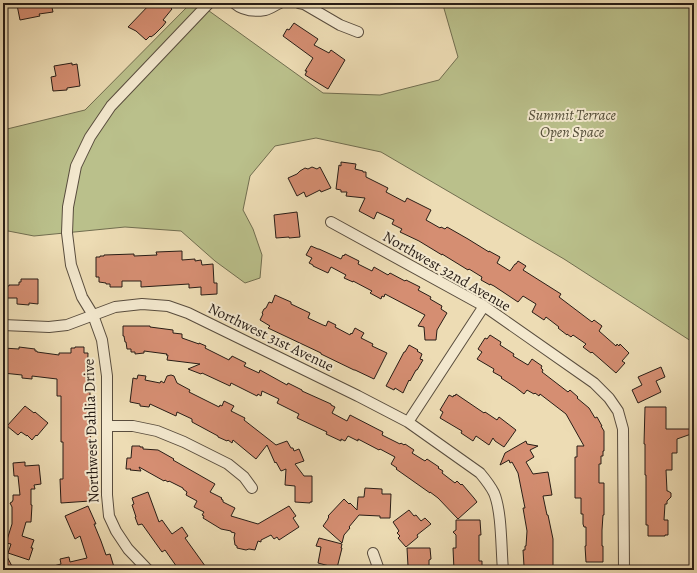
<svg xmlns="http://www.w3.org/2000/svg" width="697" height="573" font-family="Alegreya,serif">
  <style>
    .green { fill: #bac08b; stroke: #716e50 }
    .building { fill: #d58e72; stroke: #281d16 }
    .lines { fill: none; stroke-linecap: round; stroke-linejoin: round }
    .minor-casing { stroke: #594d3e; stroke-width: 12 }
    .minor { stroke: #f3e8ce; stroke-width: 10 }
    .labels { text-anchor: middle; stroke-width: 4; stroke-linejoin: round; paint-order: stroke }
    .park-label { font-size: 15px; font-style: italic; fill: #544e39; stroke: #f3e8ce }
    .street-label { font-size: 15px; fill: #281d16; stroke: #f3e8ce }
  </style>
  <rect width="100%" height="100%" fill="#eddcb4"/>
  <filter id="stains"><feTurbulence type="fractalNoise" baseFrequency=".005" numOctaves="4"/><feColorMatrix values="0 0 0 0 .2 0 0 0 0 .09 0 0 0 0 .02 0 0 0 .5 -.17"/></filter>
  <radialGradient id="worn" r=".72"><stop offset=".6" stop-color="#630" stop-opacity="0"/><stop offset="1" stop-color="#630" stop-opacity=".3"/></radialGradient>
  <!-- green -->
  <path class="green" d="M 191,3 L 198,3 L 323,93 L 380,95 L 439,80 L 458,57 L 443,5 L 439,3 L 694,3 L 694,343 L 564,259 L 381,152 L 316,138 L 275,146 L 250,176 L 243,210 L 253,229 L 262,255 L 260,278 L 245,283 L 215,261 L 181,231 L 125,227 L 34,236 L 3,230 L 3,130 L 85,110 Z"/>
  <!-- building -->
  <path class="building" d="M 27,3 L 51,3 L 53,12 L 39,14 L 40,16 L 20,20 L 17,5 Z
    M 151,3 L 166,3 L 172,9 L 163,20 L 166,22 L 163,26 L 155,34 L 151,37 L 150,36 L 146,40 L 136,31 L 128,27 Z
    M 294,23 L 318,39 L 314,45 L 329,53 L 331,50 L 345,60 L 328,89 L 305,75 L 307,71 L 305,71 L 313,58 L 283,36 L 287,29 L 289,30 Z
    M 72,63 L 72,65 L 77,64 L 80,86 L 67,88 L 67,90 L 53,91 L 51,77 L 56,76 L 54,66 Z
    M 341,162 L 356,164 L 355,169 L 363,171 L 363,172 L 366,172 L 366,177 L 388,188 L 386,192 L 405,202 L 407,198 L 431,210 L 426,220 L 440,228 L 441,227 L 445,229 L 447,227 L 468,239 L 489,252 L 489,251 L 500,257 L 497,263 L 510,271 L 515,264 L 516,264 L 518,261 L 526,266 L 523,270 L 561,294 L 559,297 L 592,322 L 594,320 L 602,326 L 599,331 L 616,346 L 617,344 L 619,346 L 620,344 L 629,353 L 622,361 L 625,363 L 616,373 L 592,352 L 591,353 L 583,347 L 586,344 L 573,335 L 571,337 L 567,334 L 567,335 L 558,328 L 559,327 L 546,317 L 544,320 L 532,312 L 536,304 L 523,296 L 518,302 L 494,286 L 490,284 L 490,285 L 481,280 L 482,277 L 469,269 L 468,270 L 442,254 L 442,255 L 419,241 L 400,232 L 402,229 L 392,224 L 394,220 L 377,212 L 374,219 L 359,211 L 365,198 L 346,196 L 347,192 L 341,192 L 341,190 L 336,189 L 339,165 L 341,166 Z
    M 312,167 L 317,169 L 320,167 L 331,188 L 321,192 L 320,190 L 306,197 L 304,192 L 297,196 L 288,178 L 297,174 L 300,171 L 305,168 L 308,169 Z
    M 297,212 L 300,237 L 289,238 L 289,237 L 276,238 L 274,215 Z
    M 311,246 L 318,249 L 319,249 L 341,259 L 343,255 L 344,256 L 345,254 L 359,261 L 358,264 L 372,271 L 374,267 L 388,275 L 390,273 L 405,281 L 406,280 L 420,287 L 418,290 L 431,297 L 430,299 L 442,306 L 441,309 L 447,313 L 437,330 L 436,340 L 425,340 L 424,327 L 418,326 L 425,315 L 385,294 L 384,297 L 382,296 L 381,299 L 370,293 L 372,291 L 353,281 L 353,282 L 344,278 L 346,275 L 331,267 L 328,273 L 313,266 L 313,265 L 309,263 L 312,258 L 306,255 Z
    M 182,251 L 182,260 L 195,259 L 195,261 L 201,260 L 202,265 L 213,264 L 214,283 L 217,283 L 217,294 L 201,295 L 201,287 L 189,288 L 189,284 L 141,287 L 141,281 L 122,281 L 122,287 L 110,287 L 110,284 L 106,284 L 106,283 L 99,282 L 99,277 L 96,277 L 96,257 L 100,257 L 100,256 L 104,256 L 104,255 L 134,254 L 134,256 L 157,255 L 156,252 Z
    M 21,279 L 38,279 L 38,304 L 29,303 L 29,305 L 17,304 L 17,298 L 3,298 L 3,286 L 9,286 L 9,285 L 19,285 L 19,282 L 21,282 Z
    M 275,295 L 291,302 L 291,304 L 310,313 L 308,318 L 323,325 L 326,326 L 328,321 L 336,325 L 335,327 L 350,335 L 351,333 L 352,334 L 355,328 L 364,333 L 361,338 L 373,344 L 372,346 L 387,353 L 374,379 L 355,370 L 354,370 L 321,354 L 321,353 L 268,328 L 270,326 L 260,320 L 263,314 L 262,313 L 264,309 L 266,308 L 269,302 L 272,303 Z
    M 123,326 L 150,326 L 150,327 L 173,330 L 173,333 L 182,334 L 182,338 L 199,344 L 199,343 L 206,346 L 205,348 L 229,360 L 230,358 L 231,358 L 232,356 L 246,363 L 244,366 L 259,373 L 260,370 L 287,385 L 288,383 L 302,390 L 302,391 L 331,404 L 331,405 L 335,407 L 332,413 L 347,421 L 350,415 L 383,432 L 382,435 L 400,444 L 401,443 L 404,445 L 405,444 L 414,450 L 412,453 L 425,461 L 427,459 L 439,467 L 438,468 L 443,471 L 442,473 L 455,483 L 457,481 L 461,485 L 462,484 L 474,498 L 477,502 L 458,519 L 438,498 L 430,492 L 430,493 L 396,469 L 397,468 L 391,464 L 395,457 L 380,449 L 379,450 L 358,439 L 358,441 L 348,436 L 345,441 L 341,439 L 341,441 L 326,434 L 327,432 L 297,418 L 299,414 L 277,403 L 279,399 L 262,391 L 261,396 L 258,394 L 257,396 L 231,383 L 230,386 L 202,373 L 201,374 L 188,369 L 200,364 L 167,360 L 168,355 L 166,355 L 167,354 L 144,351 L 144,353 L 135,354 L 135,352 L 131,352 L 131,349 L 127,349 L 126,342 L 125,342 L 124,336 L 123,336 Z
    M 490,335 L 501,342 L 500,345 L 514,354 L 513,356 L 528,365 L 532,359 L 542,366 L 541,368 L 543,370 L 542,372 L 568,392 L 570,390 L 578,397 L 577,398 L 589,408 L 595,418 L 597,417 L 602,426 L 601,426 L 604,431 L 604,451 L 603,451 L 603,456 L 601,456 L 601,464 L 599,464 L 599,483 L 604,483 L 604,515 L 603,515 L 602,530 L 602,546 L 603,546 L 603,562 L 586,562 L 585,546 L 586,546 L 586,527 L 584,527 L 583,524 L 583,514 L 581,514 L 581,498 L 575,498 L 575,457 L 577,457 L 577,446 L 584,446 L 566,414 L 540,394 L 539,396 L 535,393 L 534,394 L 527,390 L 524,394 L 515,387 L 501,378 L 502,377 L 493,372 L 494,369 L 477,359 L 482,352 L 478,349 L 485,338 L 487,339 Z
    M 409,345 L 418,350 L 417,351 L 422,354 L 420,359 L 423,360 L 417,370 L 416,370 L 410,381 L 409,380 L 403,393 L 395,388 L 394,390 L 386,386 L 404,352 L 405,352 Z
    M 19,347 L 35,349 L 35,351 L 37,351 L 37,352 L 59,355 L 59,353 L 71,353 L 71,348 L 75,348 L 75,347 L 84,347 L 84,353 L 88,353 L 87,386 L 88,392 L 90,392 L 90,404 L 89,404 L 89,409 L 88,426 L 91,426 L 90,452 L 91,457 L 92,458 L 92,465 L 91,465 L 90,501 L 61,503 L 60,479 L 63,479 L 63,442 L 61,442 L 61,396 L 57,396 L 57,379 L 32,376 L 32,379 L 22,378 L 22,375 L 3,373 L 3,348 L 19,349 Z
    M 661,367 L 665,377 L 656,381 L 661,392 L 638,403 L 632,390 L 642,385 L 638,377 Z
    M 138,375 L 146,376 L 145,380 L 160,383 L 161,381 L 164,383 L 167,376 L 171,375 L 174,376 L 177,383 L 190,390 L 189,392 L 219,407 L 220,405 L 222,406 L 224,401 L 234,406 L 231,411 L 245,418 L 244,420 L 276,445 L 287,441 L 291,448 L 293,448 L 294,451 L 299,449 L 304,461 L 295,464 L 304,476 L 312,476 L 312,502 L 310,502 L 310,503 L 295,502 L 295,486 L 285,485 L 286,469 L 281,471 L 276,462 L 275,463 L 267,445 L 256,459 L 233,440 L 232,443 L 228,440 L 227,441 L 218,437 L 218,436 L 192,422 L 192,419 L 177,412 L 176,416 L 150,404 L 149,407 L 140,406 L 140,404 L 130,402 L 133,378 L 137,379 Z
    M 456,394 L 484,413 L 485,412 L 497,420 L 499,417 L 516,430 L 504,447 L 495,441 L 493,438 L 489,445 L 476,436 L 473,441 L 461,433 L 462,431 L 440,418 L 443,412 L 440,410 L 449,395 L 453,397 L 454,395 L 455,396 Z
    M 25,406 L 34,413 L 35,412 L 48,423 L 37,436 L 36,435 L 32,440 L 27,435 L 27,436 L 21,432 L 18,435 L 7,426 Z
    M 645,407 L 666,407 L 666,429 L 694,429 L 694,433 L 677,439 L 677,453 L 672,453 L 672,470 L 666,470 L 667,491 L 668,491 L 671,493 L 671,497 L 667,501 L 667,504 L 665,504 L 664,520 L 668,520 L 668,535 L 665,535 L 665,536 L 648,536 L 648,525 L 646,525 L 646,475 L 645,475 L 645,444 L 644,444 Z
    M 526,441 L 527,444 L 538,446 L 530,450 L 534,457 L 526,462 L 533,474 L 548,472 L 552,495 L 543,496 L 547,515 L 548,515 L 553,539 L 553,566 L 524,566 L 523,550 L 525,550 L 525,546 L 526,546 L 527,531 L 523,508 L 525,508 L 518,473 L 512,462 L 510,463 L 509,460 L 500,465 L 505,453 Z
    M 132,446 L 140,446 L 140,447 L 143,447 L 143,449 L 158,450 L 174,459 L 173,460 L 215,484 L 210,492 L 222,498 L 221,499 L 223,500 L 223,502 L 235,508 L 231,516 L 258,524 L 289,506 L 296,516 L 293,518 L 299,527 L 279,540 L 277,537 L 274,539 L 271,535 L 261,540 L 261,542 L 258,541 L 255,550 L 249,549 L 246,550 L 237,548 L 237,546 L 235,545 L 234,538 L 235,533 L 231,532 L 231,531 L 221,529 L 203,518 L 204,516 L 202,515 L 204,512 L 194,507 L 197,501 L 186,495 L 187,492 L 183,489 L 183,488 L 169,481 L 168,482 L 165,480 L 164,481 L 139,467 L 141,471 L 130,470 L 131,469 L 126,469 L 127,458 L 131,458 Z
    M 25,462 L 25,466 L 39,465 L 41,484 L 34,485 L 35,489 L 31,489 L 31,505 L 32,505 L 31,522 L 26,522 L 22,536 L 34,540 L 31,548 L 33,548 L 29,560 L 8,553 L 11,544 L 6,543 L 12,524 L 12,507 L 10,503 L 12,502 L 13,500 L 13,495 L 20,495 L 18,476 L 14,476 L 13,463 Z
    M 365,488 L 382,489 L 382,494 L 391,494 L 390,518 L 380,518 L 380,516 L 359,515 L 349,527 L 350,528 L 344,535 L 342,543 L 323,526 L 328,519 L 328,518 L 329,517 L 328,516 L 344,499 L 349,504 L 350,503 L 357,510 L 358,497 L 364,497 Z
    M 148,492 L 159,522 L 162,520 L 172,534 L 182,527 L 188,536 L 185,538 L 208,570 L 179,570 L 165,550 L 162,552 L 142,524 L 138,525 L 135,517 L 136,517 L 132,505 L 134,504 L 132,498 Z
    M 88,506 L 96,524 L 94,524 L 101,541 L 106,555 L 110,554 L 114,567 L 105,570 L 98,570 L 97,567 L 89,570 L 50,570 L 50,567 L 61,564 L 60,559 L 69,557 L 70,562 L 87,558 L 80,536 L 75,539 L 65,516 Z
    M 409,510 L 414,516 L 416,515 L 421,521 L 425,518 L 431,524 L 417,535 L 418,537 L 406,547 L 398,538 L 400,536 L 397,533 L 399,531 L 393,522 Z
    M 456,520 L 480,520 L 481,535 L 479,535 L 479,561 L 482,561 L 482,570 L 454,570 L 453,548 L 456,548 L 456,535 L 453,532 L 456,530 Z
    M 319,538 L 342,544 L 341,548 L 342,548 L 337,568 L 318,563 L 321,547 L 316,546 Z
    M 407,548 L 430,548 L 431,559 L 429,560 L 429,570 L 411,570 L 411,566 L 408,566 Z
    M 3,549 L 14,570 L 3,570 Z"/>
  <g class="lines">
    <defs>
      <path id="minor" d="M 234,3 C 242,10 253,12 265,10 C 270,9 275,5 280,3
        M 299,3 L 304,4 L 340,25 L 358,32
        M 331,222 L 484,306 L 594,383 L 609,398 L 618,411 L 623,429 L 624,570
        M 3,325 L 49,327 L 67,325 L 115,307 L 142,304 L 168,306 L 188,313 L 358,396 L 408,422 L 480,473 C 485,479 490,485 494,493 C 502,512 501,549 503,570
        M 408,422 L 484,306
        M 108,426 L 133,426 L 157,431 L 184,442 L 228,464 L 244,477 L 252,488
        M 373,553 L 379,570
        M 148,570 L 128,549 L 116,531 L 109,516 L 107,495 L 107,376 L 102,340 L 93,315 L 82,297 L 71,265 L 67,233 L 68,207 L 76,166 L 90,137 L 111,106 L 209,3"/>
    </defs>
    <!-- minor casing -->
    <use href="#minor" class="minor-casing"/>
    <!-- minor -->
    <use href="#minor" class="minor"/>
  </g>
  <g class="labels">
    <!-- park labels -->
    <g class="park-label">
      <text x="572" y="120">Summit Terrace<tspan x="572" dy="17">Open Space</tspan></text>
    </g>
    <!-- street labels -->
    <g class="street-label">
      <text transform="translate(447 271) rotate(30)" y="5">Northwest 32nd Avenue</text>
      <text transform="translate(271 337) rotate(26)" y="5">Northwest 31st Avenue</text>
      <text transform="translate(91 431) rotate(-92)" y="5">Northwest Dahlia Drive</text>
    </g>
  </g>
  <!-- margin -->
  <rect width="697" height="573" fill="none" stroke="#eddcb4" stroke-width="16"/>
  <rect x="4" y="4" width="689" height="565" fill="none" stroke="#281d16" stroke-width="2"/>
  <rect x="8" y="8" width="681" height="557" fill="none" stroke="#281d16"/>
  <rect width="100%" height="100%" filter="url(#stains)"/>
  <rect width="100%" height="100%" fill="url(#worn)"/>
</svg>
